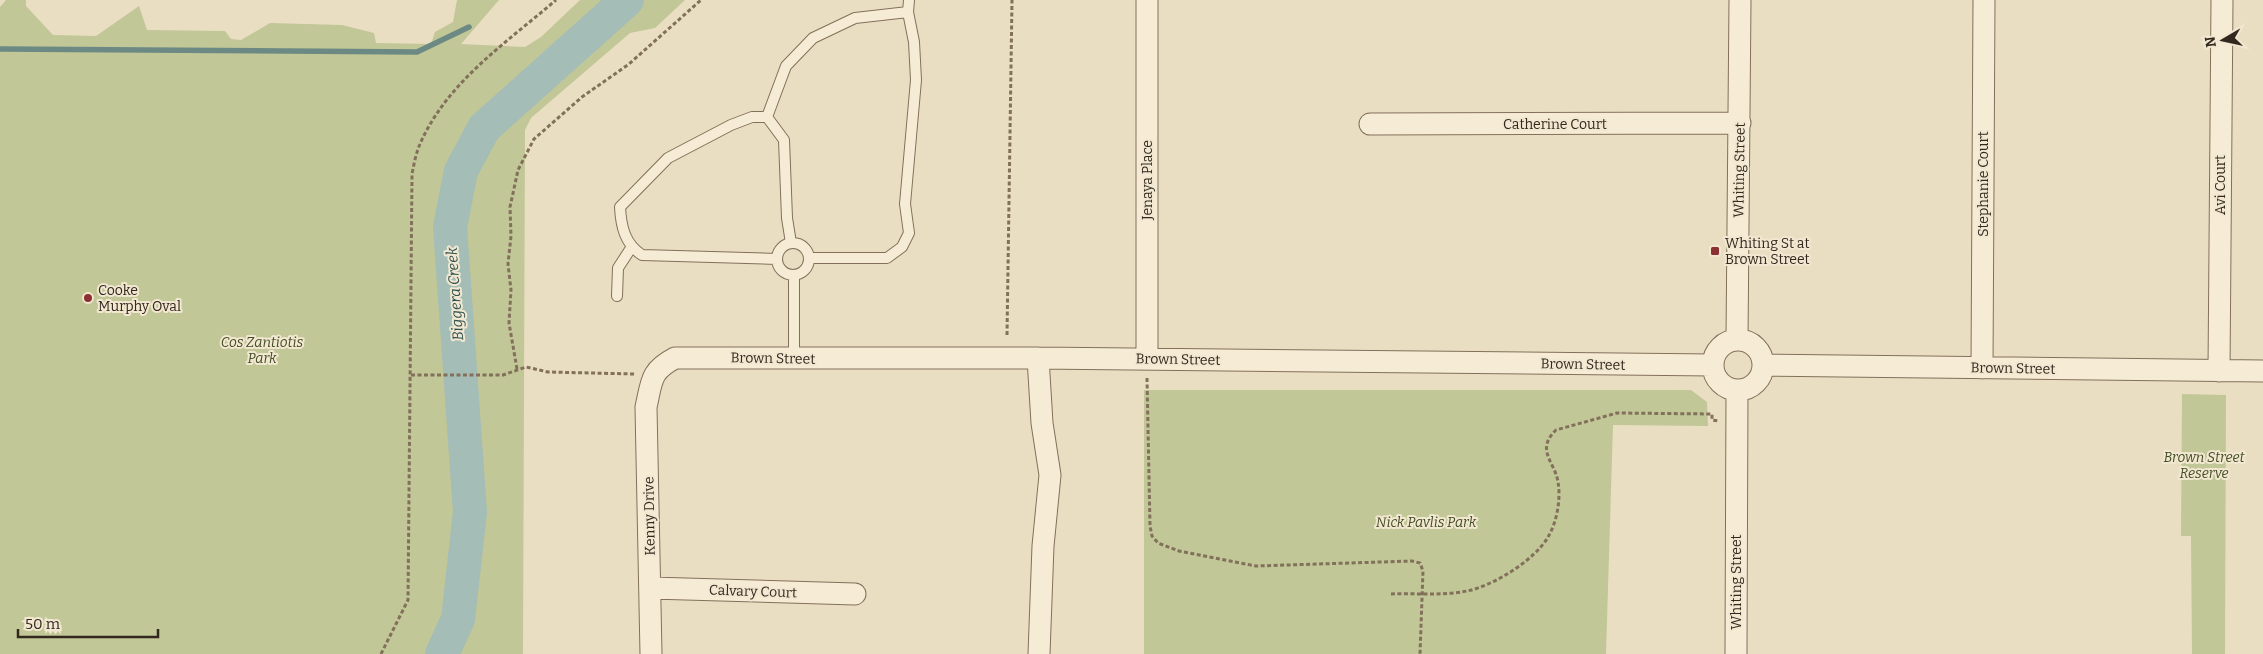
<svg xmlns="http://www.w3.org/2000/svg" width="2263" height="654" font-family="Bitter,serif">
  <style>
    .green { fill: #c1c797 }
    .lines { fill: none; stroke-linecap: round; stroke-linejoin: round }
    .stream { stroke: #6c8a83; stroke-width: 5.5 }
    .river { stroke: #a4bdb6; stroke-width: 34 }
    .lane-casing { stroke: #82705b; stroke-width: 12 }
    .street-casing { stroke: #82705b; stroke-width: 23 }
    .path { stroke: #82705b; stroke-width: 3; stroke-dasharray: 4 2.5; stroke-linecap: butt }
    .lane { stroke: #f6ecd5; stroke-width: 10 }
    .street { stroke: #f6ecd5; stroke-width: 21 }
    .poi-dot { fill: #8c3031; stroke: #f2e8d1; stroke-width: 2 }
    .labels { text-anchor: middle; stroke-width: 4; stroke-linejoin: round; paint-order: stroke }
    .street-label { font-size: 14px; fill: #33281e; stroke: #f2e8d1 }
    .poi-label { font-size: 14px; fill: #33281e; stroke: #f2e8d1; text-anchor: start }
    .park-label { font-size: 14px; font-style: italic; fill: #444e26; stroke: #f2e8d1 }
    .water-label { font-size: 15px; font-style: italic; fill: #2e5250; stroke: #f2e8d1 }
  </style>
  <rect width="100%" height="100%" fill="#eadec2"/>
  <!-- green -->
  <path class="green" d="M 6,0 L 26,0 L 26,6 L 53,35 L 96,36 L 139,6 L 147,30 L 225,31 L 231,39 L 241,40 L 270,23 L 342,25 L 374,33 L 376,43 L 431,44 L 435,32 L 453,22 L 457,0 L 499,0 L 461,44 L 525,47 L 541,37 L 580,0 L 685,0 L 655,28 L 630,33 L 531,118 L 525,130 L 523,654 L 0,654 L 0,7 Z
    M 1144,390 L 1691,390 L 1707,402 L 1708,426 L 1613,425 L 1606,654 L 1144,654 Z
    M 2182,394 L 2226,395 L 2225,654 L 2192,654 L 2191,536 L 2181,536 Z"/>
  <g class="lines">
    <!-- stream -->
    <path class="stream" d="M 0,49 L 417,52 L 469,27"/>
    <!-- river -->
    <path class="river" d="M 442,654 L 458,619 L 470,512 L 450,227 L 461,171 L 484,128 L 627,0"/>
    <defs>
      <path id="lane" d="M 767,117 L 786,66 L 813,38 L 855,18 L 908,12
        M777 259a16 16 0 1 1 32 0a16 16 0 1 1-32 0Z
        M 809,258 L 887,258 L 902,247 L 909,233 L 905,204 L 916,80 L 914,42 L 908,12 L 909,0
        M 777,259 L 642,255 C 625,244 621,227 620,207 L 668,158 L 731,125 L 752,117 L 767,117 L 784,140 L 787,218 L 791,243
        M 794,275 L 794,358
        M 617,296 L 618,268 L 631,248"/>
      <path id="street" d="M 1370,124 L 1740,123
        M 1737,340 L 1740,0
        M1713 365a25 25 0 1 1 50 0a25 25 0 1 1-50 0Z
        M 1038,358 L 1042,423 L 1050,475 L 1043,546 L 1039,654
        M 1147,359 L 1147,0
        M 1763,365 L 2263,371
        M 1982,368 L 1984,0
        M 2219,371 L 2222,0
        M 651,588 L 855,594
        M 651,654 L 646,407 C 652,381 650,371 675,358 L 1038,358 L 1713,365
        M 1736,654 L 1737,390"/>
    </defs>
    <!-- lane casing -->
    <use href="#lane" class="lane-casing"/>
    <!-- street casing -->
    <use href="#street" class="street-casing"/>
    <!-- path -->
    <path class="path" d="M 1007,335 L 1012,0
      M 517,369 L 509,323 L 511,290 L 508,264 L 511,236 L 510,207 L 518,170 L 534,139 L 582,97 L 629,64 L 701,0
      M 411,375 L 503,375 L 526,367 L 548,372 L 635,374
      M 1147,378 L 1150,526 L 1152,536 L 1158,543 L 1179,551 L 1256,566 L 1412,561 L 1420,563 L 1423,571 L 1420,654
      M 1391,594 C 1415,593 1443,596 1467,591 C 1493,586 1535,560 1548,537 C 1557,522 1561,499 1558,482 C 1555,462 1535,450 1556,430 L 1617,413 L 1712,414 L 1712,420 L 1719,421
      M 381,654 L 408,600 L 412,174 C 414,164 416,153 420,144 C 447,82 506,43 556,0"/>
    <!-- lane -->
    <use href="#lane" class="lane"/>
    <!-- street -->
    <use href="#street" class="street"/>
  </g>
  <!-- markers -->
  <g class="poi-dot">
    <rect x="1710" y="246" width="10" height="10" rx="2.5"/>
    <circle cx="88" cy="298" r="5"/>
  </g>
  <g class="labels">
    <!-- street labels -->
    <g class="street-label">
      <text x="1555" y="129">Catherine Court</text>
      <text transform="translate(1739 170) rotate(-89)" y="5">Whiting Street</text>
      <text transform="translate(1147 180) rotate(-90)" y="5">Jenaya Place</text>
      <text transform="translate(1983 184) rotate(-90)" y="5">Stephanie Court</text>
      <text transform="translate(2220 185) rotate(-90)" y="5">Avi Court</text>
      <text transform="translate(773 358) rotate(1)" y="5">Brown Street</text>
      <text transform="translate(1178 359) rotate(1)" y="5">Brown Street</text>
      <text transform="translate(1583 364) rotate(1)" y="5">Brown Street</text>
      <text transform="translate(2013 368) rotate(1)" y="5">Brown Street</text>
      <text transform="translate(649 516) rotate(-91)" y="5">Kenny Drive</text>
      <text transform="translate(1736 582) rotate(-90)" y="5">Whiting Street</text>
      <text transform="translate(753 591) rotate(2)" y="5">Calvary Court</text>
    </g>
    <!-- poi labels -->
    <g class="poi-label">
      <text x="1725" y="248">Whiting St at<tspan x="1725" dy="16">Brown Street</tspan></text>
      <text x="98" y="295">Cooke<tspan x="98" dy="16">Murphy Oval</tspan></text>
    </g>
    <!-- park labels -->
    <g class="park-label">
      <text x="262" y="347">Cos Zantiotis<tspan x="262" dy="16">Park</tspan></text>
      <text x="2204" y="462">Brown Street<tspan x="2204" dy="16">Reserve</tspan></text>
      <text x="1426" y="527">Nick Pavlis Park</text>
    </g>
    <!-- water labels -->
    <g class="water-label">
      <text transform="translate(455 294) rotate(-94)" y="5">Biggera Creek</text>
    </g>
  </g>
  <!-- north arrow -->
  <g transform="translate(2223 40) rotate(261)" stroke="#f2e8d1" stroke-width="4" paint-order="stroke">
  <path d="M0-4L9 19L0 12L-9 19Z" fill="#33281e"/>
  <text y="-8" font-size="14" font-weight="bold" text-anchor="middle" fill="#33281e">N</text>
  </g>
  <!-- scale -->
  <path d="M18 629v8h140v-8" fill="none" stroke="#33281e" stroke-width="2.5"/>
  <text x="25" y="629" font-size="15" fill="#33281e" stroke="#f2e8d1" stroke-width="4" paint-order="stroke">50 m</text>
</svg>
